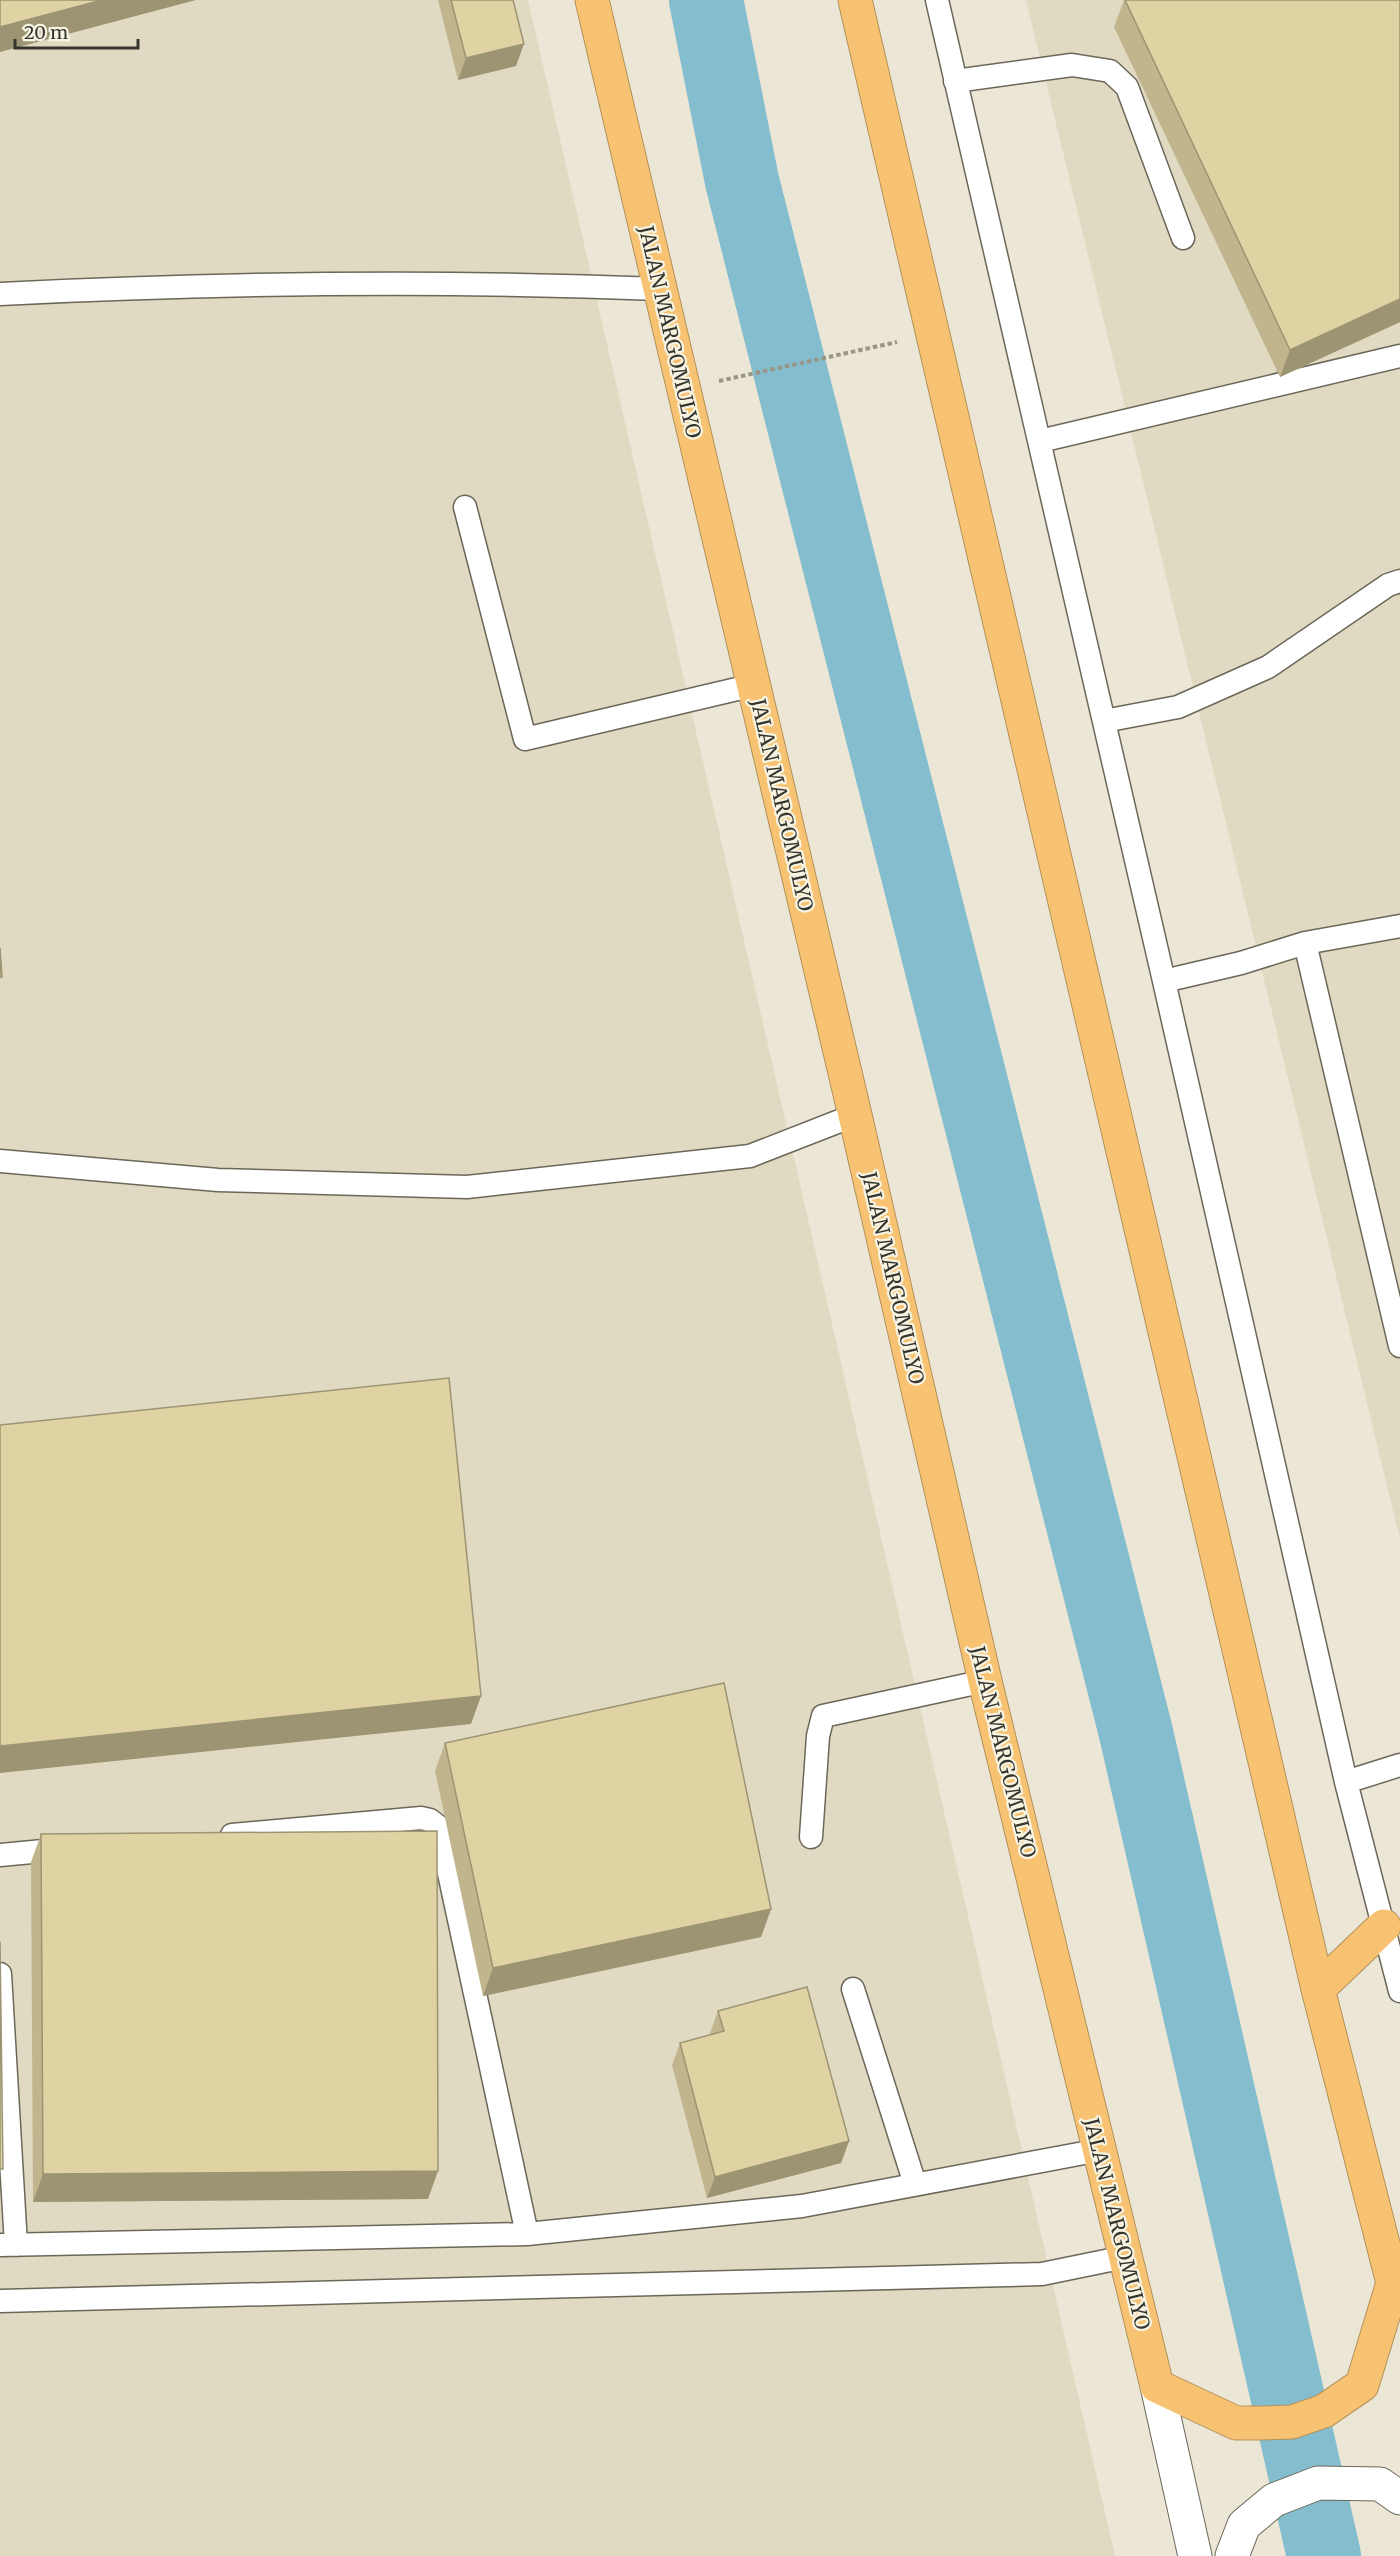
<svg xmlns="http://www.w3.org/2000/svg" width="1400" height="2556" font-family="Merriweather,serif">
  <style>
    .built { fill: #e0dac2 }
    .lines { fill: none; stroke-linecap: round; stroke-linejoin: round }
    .river { stroke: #84bdcd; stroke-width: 74 }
    .lane-casing { stroke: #6b6759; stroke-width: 25 }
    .secondary-casing { stroke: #6b6759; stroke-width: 35 }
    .highway-casing { stroke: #b3915a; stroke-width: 35 }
    .path { stroke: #989589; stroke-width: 4; stroke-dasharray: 4.5 3; stroke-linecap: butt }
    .lane { stroke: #fff; stroke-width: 22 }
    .secondary { stroke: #fff; stroke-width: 33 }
    .highway { stroke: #f7c372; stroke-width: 33 }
    .wall { fill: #c0b58d }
    .shaded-wall { fill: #9c9473 }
    .building { fill: #dfd3a4; stroke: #9c9473; stroke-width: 1.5 }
    .labels { text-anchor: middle; stroke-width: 4.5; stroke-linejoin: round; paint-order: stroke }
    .street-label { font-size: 20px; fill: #35342d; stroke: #f8f4e3 }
  </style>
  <rect width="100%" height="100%" fill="#ebe6d6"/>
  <!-- built -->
  <path class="built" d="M 0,0 L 528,0 L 1115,2556 L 0,2556 Z
    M 1026,0 L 1400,0 L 1400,1539 Z"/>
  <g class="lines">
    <!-- river -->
    <path class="river" d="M 706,0 L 742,181 L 1136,1733 L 1324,2556"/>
    <defs>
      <path id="lane" d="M 937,0 L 1164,981 L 1346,1782 L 1400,1991
        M 955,81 L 1072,65 L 1110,71 L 1127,87 L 1183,238
        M 0,294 C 220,283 440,280 660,289
        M 1040,441 L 1400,356
        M 465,507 L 525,739 L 754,685
        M 1104,721 L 1178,707 L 1268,667 L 1388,585 L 1400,581
        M 1305,943 L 1400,1346
        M 1164,981 L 1241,963 L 1305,943 L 1400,926
        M 0,1161 L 218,1180 L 467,1187 L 750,1156 L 855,1115
        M 1346,1782 L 1400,1765
        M 232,1835 L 421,1818 L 430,1820 L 439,1827 L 527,2234 L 802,2206 L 1100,2150
        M 811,1837 L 818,1736 L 823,1716 L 985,1681
        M 0,1855 L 64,1849
        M 0,1974 L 16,2245
        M 853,1989 L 915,2184
        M 0,2245 L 527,2234
        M 0,2301 L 1042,2274 L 1125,2257"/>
      <path id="secondary" d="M 1157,2386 L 1195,2556
        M 1232,2556 L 1244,2525 L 1274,2500 L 1318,2483 L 1380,2484 L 1400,2498"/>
      <path id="highway" d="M 592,0 L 855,1115 L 985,1681 L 1157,2386 L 1236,2423 L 1262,2423 L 1292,2422 L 1324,2411 L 1362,2385 L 1393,2283 L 1318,1989 L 855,0
        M 1318,1989 L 1384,1926"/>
    </defs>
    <!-- lane casing -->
    <use href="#lane" class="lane-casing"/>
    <!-- secondary casing -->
    <use href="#secondary" class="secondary-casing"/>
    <!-- highway casing -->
    <use href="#highway" class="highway-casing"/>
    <!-- path -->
    <path class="path" d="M 719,381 L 897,342"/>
    <!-- lane -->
    <use href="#lane" class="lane"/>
    <!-- secondary -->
    <use href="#secondary" class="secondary"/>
    <!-- highway -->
    <use href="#highway" class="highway"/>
  </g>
  <!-- wall -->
  <path class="wall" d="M 438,0 L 513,0 L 516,66 L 458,80 Z
    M 1124,0 L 1400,0 L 1400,322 L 1280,377 L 1114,27 Z
    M 445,1743 L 771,1909 L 761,1937 L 483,1996 L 435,1771 Z
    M 41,1834 L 428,2199 L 33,2202 L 31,1862 Z
    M 718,2011 L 849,2141 L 841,2163 L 707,2198 L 672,2065 L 680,2043 L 711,2035 L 710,2033 Z"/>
  <!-- shaded-wall -->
  <path class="shaded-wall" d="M 102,0 L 196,0 L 0,52 L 0,27 Z
    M 524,44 L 516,66 L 458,80 L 466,58 Z
    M 1400,299 L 1400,322 L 1280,377 L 1290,350 Z
    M 481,1696 L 471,1724 L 0,1773 L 0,1746 Z
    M 771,1909 L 761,1937 L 483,1996 L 493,1968 Z
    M 849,2141 L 841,2163 L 707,2198 L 715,2177 Z
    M 438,2171 L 428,2199 L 33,2202 L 43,2174 Z"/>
  <!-- building -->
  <path class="building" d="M 0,0 L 102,0 L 0,27 Z
    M 451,0 L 513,0 L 524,44 L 466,58 Z
    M 1125,0 L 1400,0 L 1400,299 L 1290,350 Z
    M 0,948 L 2,977 L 0,977 Z
    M 449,1378 L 481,1696 L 0,1746 L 0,1425 Z
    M 724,1683 L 771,1909 L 493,1968 L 445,1743 Z
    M 437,1831 L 438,2171 L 43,2174 L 41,1834 Z
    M 0,1942 L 3,2169 L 0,2169 Z
    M 807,1987 L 849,2141 L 715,2177 L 680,2043 L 724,2031 L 718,2011 Z"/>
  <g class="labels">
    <!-- street labels -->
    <g class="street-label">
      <text transform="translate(670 332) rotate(77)" y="7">JALAN MARGOMULYO</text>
      <text transform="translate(782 805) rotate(77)" y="7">JALAN MARGOMULYO</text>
      <text transform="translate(893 1278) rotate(77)" y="7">JALAN MARGOMULYO</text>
      <text transform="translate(1003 1752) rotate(76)" y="7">JALAN MARGOMULYO</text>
      <text transform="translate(1117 2224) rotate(76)" y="7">JALAN MARGOMULYO</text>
    </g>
  </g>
  <!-- scale -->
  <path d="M15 39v9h123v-9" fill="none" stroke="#35342d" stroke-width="3"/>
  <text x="24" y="39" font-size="18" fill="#35342d" stroke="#f8f4e3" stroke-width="4.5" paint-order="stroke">20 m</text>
</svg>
